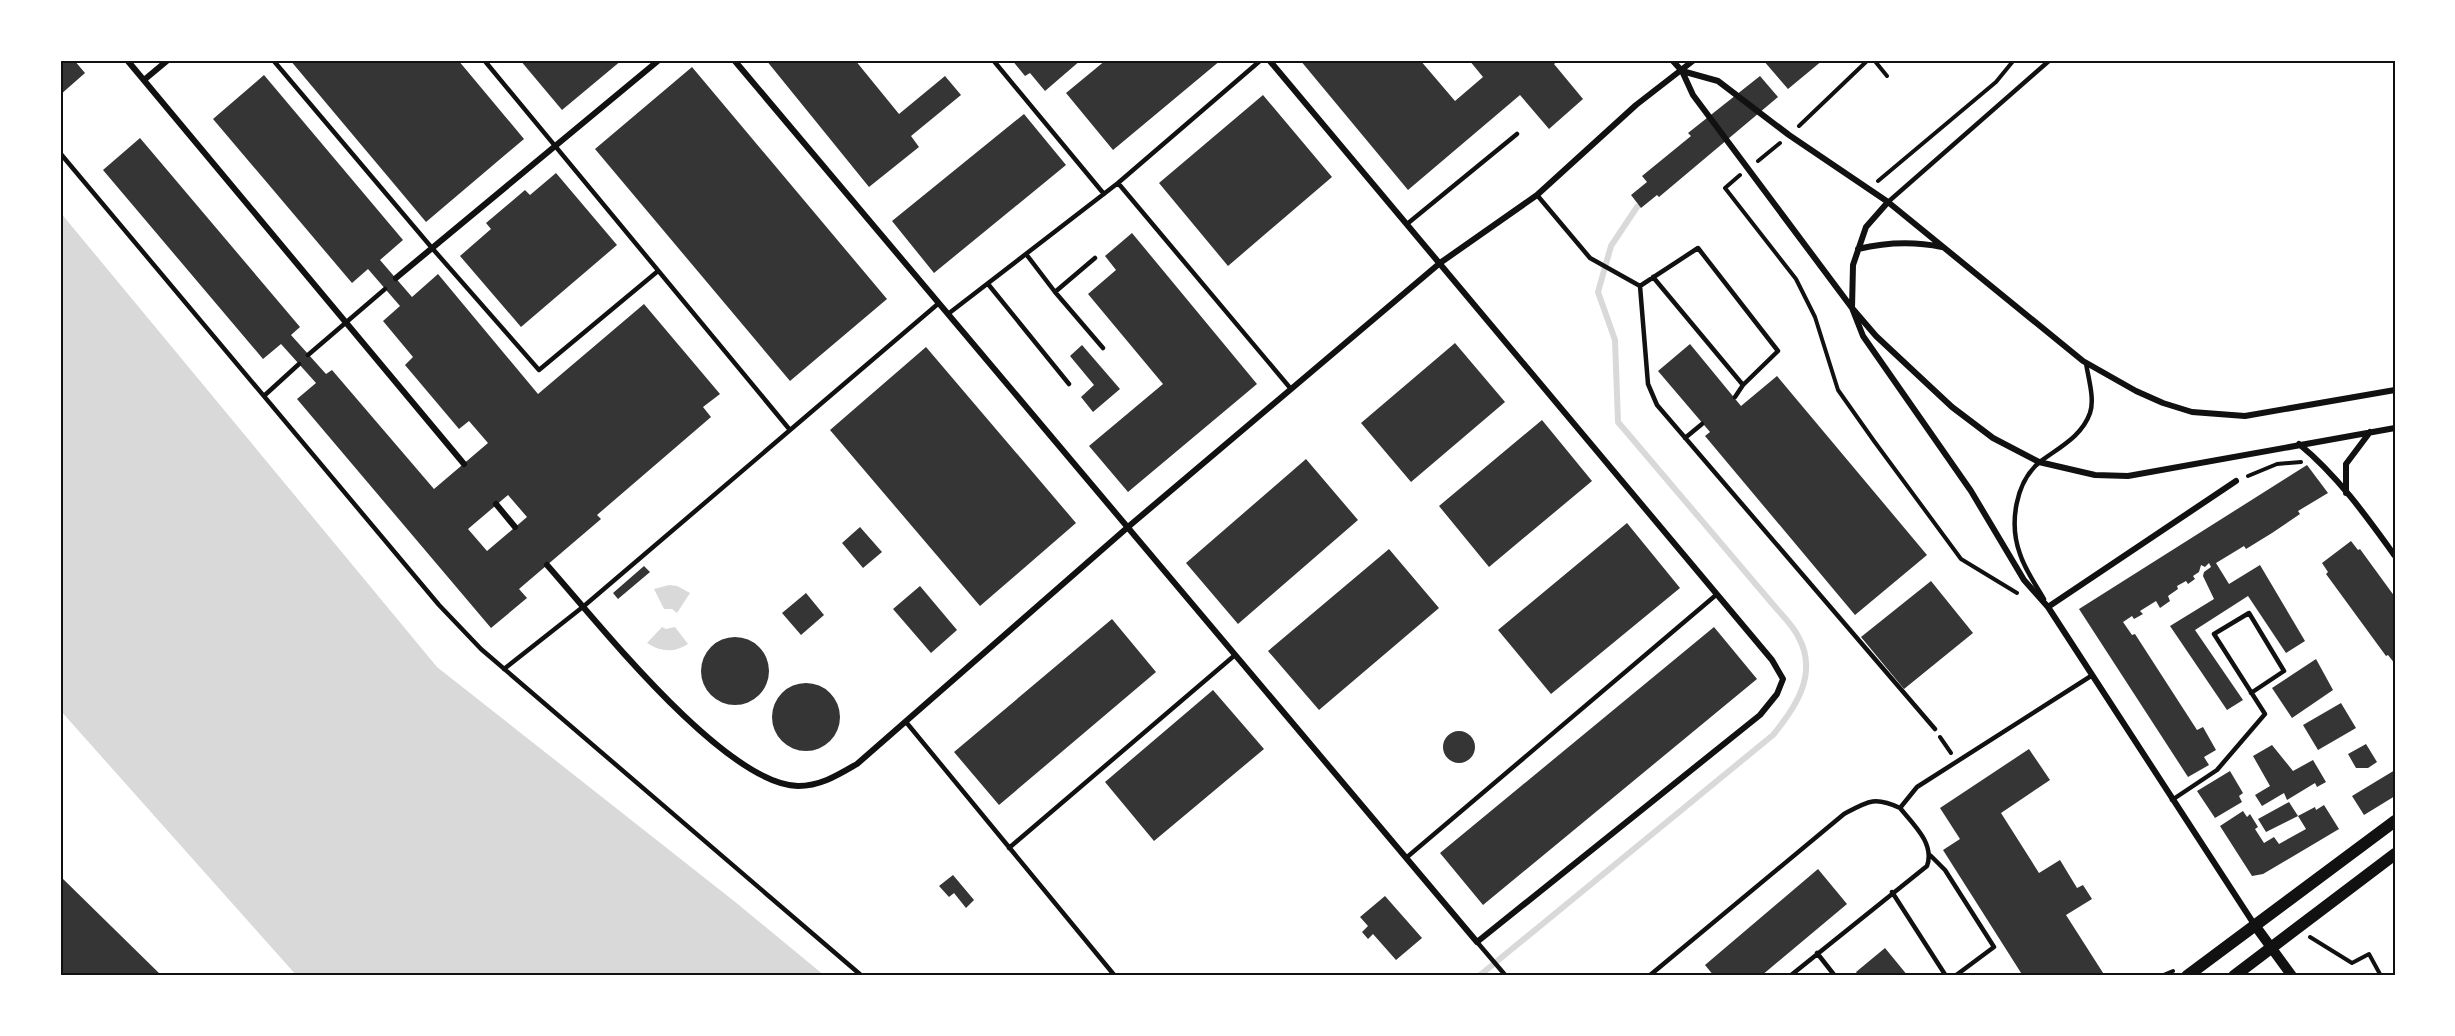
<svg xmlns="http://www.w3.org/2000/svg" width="2455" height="1036" font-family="Bitter,serif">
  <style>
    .water { fill: #d9d9d9 }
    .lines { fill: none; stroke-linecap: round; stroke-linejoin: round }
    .stream { stroke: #d9d9d9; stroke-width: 6 }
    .building { fill: #353535; fill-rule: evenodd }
    .path { stroke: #111; stroke-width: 4 }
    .service { stroke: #111; stroke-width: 4.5 }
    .minor { stroke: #111; stroke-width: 6 }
    .tertiary { stroke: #111; stroke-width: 10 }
    .secondary { stroke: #111; stroke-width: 12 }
    .neatline { fill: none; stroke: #111; stroke-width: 2 }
  </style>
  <rect width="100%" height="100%" fill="#fff"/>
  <!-- water -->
  <path class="water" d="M 60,212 L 437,667 L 734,901 L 825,976 L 297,976 L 60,710 Z
    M 669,585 L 677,586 L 690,593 L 677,613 L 672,609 L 664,609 L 654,589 Z
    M 662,627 L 666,629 L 675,627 L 688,644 C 674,653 661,652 647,643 Z"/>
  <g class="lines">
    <!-- stream -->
    <path class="stream" d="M 1479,976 L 1773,735 C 1796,707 1818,674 1799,638 C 1794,627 1784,617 1776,608 L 1618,422 L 1615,340 L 1598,292 L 1611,246 L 1637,207"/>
  </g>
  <!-- building -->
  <path class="building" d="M 60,60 L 74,60 L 85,73 L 60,95 Z
    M 290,60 L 458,60 L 524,139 L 426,222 Z
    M 520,60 L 622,60 L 562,110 Z
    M 766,60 L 855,60 L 899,114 L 945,76 L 961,95 L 911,136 L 919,147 L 869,187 Z
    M 1012,60 L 1081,60 L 1045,91 L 1030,73 L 1025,76 Z
    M 1106,60 L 1221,60 L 1113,150 L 1066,93 Z
    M 1300,60 L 1420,60 L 1455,101 L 1483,77 L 1469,60 L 1559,60 L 1554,64 L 1583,99 L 1549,129 L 1520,95 L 1408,190 Z
    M 1763,60 L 1823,60 L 1788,89 Z
    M 692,67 L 887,299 L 790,381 L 595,149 Z
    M 264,75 L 403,240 L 380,260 L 412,297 L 438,274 L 538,394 L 644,304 L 720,394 L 703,407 L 711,417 L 597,515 L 601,519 L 519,589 L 527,598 L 491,628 L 297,399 L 316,383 L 281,344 L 263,359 L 103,170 L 140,138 L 300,327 L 291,335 L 326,374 L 332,370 L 434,489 L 488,443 L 469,421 L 459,429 L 405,365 L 413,357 L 383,321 L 400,306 L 368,269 L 352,283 L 213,119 ZM 508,495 L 527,517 L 487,551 L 468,529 Z
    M 1760,76 L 1778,97 L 1659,197 L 1657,195 L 1641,208 L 1631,195 L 1647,182 L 1642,176 L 1691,136 L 1688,133 Z
    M 1263,95 L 1332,177 L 1228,266 L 1159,183 Z
    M 1024,114 L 1066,165 L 934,273 L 892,221 Z
    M 556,173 L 617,245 L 521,327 L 460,256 L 491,229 L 486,223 L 525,190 L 530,195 Z
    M 1132,233 L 1257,384 L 1128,492 L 1089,446 L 1163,384 L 1088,294 L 1116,270 L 1105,256 Z
    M 1455,343 L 1505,402 L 1411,482 L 1361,423 Z
    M 1690,344 L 1741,406 L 1777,376 L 1927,555 L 1855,615 L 1705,436 L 1710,432 L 1658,371 Z
    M 1082,345 L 1120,389 L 1093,412 L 1081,397 L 1094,385 L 1070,356 Z
    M 926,347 L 1076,523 L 980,606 L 830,430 Z
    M 1542,420 L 1592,481 L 1489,567 L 1439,506 Z
    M 1306,459 L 1358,520 L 1238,624 L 1186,563 Z
    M 2307,465 L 2328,493 L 2298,511 L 2300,514 L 2272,533 L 2246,549 L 2244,546 L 2216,563 L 2229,584 L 2260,565 L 2305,641 L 2286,653 L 2248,596 L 2195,630 L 2243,700 L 2227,710 L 2170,626 L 2214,599 L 2203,576 L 2204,572 L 2211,567 L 2209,563 L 2205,567 L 2201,565 L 2199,572 L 2193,576 L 2195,579 L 2188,584 L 2186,581 L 2177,586 L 2178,589 L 2168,596 L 2170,601 L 2160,608 L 2156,601 L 2140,611 L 2143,614 L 2134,619 L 2132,616 L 2123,622 L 2132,635 L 2135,634 L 2197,730 L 2203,727 L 2216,750 L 2204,757 L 2209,765 L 2188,777 L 2079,609 Z
    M 1627,523 L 1680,588 L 1551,694 L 1498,630 Z
    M 860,527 L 882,552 L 863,568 L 842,543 Z
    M 2351,541 L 2358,550 L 2360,549 L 2395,597 L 2395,664 L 2388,655 L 2386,656 L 2326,574 L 2328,572 L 2322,563 Z
    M 1389,549 L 1439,608 L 1319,710 L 1268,651 Z
    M 644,566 L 650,572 L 618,599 L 613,593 Z
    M 1931,581 L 1973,633 L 1904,689 L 1861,637 Z
    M 920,586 L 957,630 L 931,653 L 893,609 Z
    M 806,593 L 824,615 L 801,635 L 782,613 Z
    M 1112,619 L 1156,672 L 999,805 L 954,752 Z
    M 1714,627 L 1757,679 L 1483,905 L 1440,853 Z
    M701 671a34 34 0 1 1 68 0a34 34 0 1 1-68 0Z
    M 2316,659 L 2333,690 L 2292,718 L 2272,688 Z
    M772 717a34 34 0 1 1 68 0a34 34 0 1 1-68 0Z
    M 1213,690 L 1264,749 L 1154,841 L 1105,782 Z
    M 2341,703 L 2356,728 L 2318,750 L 2303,725 Z
    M1443 747a16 16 0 1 1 32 0a16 16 0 1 1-32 0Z
    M 2366,744 L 2377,762 L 2368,768 L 2356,768 L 2348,754 Z
    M 2272,745 L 2293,771 L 2313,760 L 2326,782 L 2317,787 L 2315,783 L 2287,800 L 2284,793 L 2262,806 L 2255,795 L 2270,786 L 2253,756 Z
    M 2029,749 L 2050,780 L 2001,813 L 2039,873 L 2060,860 L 2077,888 L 2083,885 L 2092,899 L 2066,915 L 2105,976 L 2023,976 L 1943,850 L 1960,839 L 1940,808 Z
    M 2395,770 L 2395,796 L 2364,815 L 2352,796 Z
    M 2230,771 L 2243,793 L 2239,796 L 2242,802 L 2215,818 L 2197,791 Z
    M 2289,802 L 2298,816 L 2266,832 L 2258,819 Z
    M 2324,805 L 2339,829 L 2263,874 L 2252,876 L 2220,826 L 2243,811 L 2247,817 L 2250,814 L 2258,827 L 2255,829 L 2264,843 L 2274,837 L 2279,844 L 2306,829 L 2298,816 L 2315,807 L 2316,810 Z
    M 1818,869 L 1847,904 L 1761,976 L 1714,976 L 1705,965 Z
    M 953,875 L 974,900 L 966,908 L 954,893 L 949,897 L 939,886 Z
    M 60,876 L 162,976 L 60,976 Z
    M 1385,896 L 1422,938 L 1396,960 L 1373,934 L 1368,939 L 1362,932 L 1368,926 L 1360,917 Z
    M 1885,948 L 1908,976 L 1859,976 L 1856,972 Z"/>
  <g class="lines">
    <!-- path -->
    <path class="path" d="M 1874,60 L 1887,76
      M 1799,126 L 1868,60
      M 1758,161 L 1780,143
      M 1740,175 L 1725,188 L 1796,279 L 1815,317 L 1838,390 L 1874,441 L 1961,559 L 2017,593
      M 1878,181 L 1996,82 L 2014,60
      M 2248,476 L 2277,464 L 2301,462
      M 1940,737 L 1951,753
      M 2310,937 L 2352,963 L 2369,954 L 2381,976
      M 2161,976 L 2173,971"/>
    <!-- service -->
    <path class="service" d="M 273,60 L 432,248 L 539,370 L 658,271
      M 484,60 L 790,430
      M 993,60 L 1104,194
      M 60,153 L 439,605 L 481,649 L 862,976
      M 1118,183 L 1291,389
      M 1537,195 L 1590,258 L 1640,286
      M 1888,202 L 2050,60
      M 1407,224 L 1517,134
      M 1026,254 L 1055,292 L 1095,258
      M 1653,277 L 1743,385
      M 988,284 L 1069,384
      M 1640,286 L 1648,384 L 1657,405 L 1935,729
      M 1640,286 L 1698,248 L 1778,351 L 1743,385 L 1735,397
      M 1055,292 L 1103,348
      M 948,314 L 1118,183 L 1261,60
      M 308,355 L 385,289
      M 265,395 L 299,364
      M 1685,438 L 1702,424
      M 2044,599 C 2036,585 2025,570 2020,554 C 2009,524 2015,481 2041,461 C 2060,447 2082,436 2090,413 C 2095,399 2088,377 2086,363
      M 504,669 L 584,606 L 939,303
      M 906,722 L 1115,976
      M 2172,800 L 2217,770 L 2265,714 L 2214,634 L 2249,613 L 2284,671 L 2251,693
      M 1009,848 L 1235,655
      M 1931,856 L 1945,870 L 1994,947 L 1955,976
      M 1406,858 L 1716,595
      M 1892,892 L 1946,976
      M 1477,942 L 1506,976
      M 1817,953 L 1835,976
      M 1649,976 L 1844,814 C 1868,801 1875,796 1900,808
      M 1790,976 L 1927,866 C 1935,844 1914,825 1900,808 L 1917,787 L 2091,676"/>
    <!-- minor -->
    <path class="minor" d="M 127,60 L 464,464
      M 734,60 L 1477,942 L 1760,715 L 1777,694 L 1783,679 L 1772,660 L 1269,60
      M 1672,60 L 1682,71 L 1693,95 L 1852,308 L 1876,336 L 1952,407 L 1993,438 L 2039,462 L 2095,475 L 2128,476 L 2395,428
      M 1682,71 L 1718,81 L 1789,135 L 1888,202 L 2083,361 L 2136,391 L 2163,403 L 2192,412 L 2245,416 L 2395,390
      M 144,80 L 168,60
      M 1888,202 L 1866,227 L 1853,265 L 1852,308 L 1863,336 L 1971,491 L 2024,580 L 2048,607 L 2254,924
      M 1858,249 C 1887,242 1913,241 1942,247
      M 396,278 L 659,60
      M 2299,444 C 2337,475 2367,517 2395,556
      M 2346,493 L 2346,464 L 2370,432
      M 496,504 L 515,527
      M 547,565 C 596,620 724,784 798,786 C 821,786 838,775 857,764 L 1128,527 L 1440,263 L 1537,195 L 1636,105 L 1694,60
      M 2048,607 L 2236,481"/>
    <!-- tertiary -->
    <path class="tertiary" d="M 2254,924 L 2292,976"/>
    <!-- secondary -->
    <path class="secondary" d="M 2187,976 L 2395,821
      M 2234,976 L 2395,854"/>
  </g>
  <!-- border -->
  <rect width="2455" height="1036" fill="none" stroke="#ffffff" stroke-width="123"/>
  <rect x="62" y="62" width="2332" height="912" class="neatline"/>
</svg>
